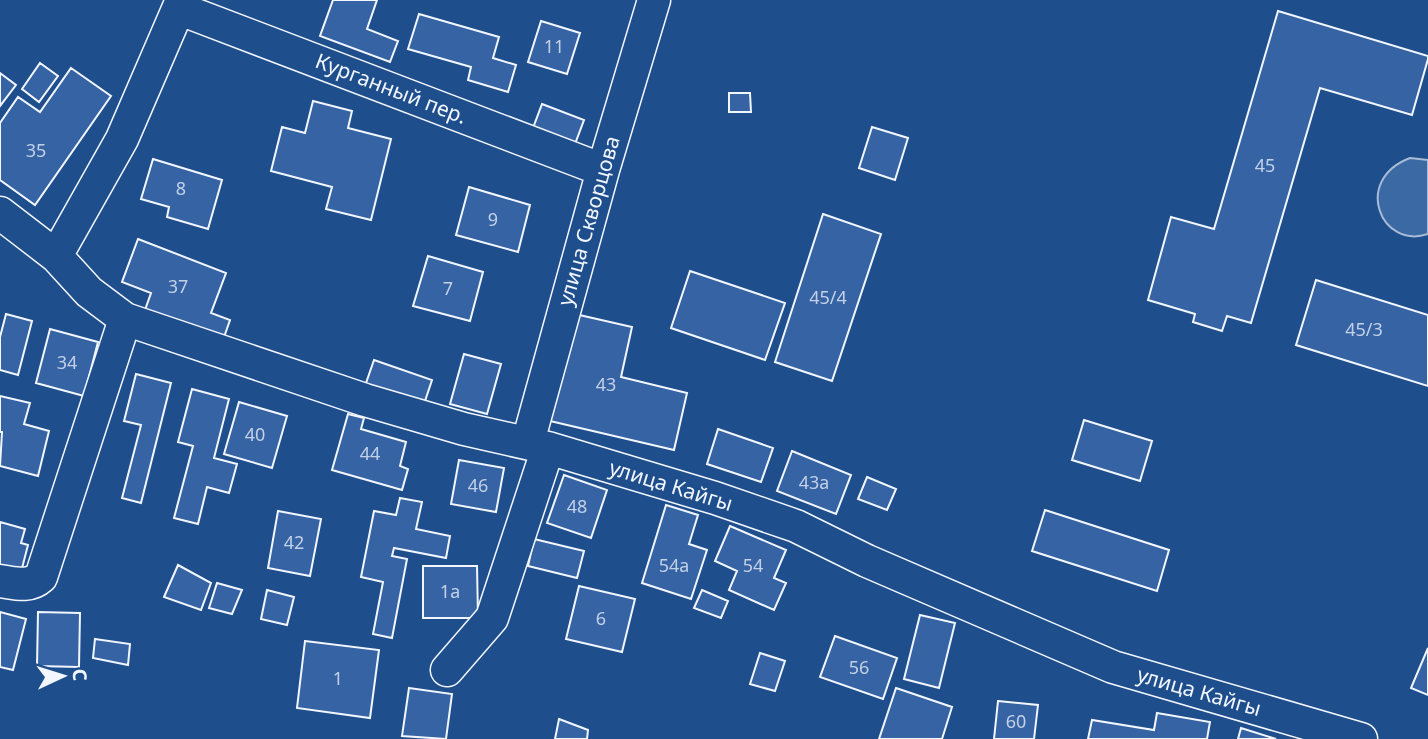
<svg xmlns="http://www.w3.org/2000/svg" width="1428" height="739" font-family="'Noto Sans',sans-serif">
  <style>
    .water { fill: #3b69a3; stroke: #a8bbd7; stroke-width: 2 }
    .building { fill: #3563a3; stroke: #f2f6ff; stroke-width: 2 }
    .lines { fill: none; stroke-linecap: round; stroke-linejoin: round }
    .minor-casing { stroke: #f2f6ff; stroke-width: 35 }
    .minor { stroke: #1f4e8c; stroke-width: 32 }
    .labels { text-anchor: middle; stroke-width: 5; stroke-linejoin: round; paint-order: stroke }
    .number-label { font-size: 18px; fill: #c3d1e8 }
    .street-label { font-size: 21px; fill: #f2f6ff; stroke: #1f4e8c }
  </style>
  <rect width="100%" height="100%" fill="#1f4e8c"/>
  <!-- water -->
  <path class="water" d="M 1410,158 L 1428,160 L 1428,234 C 1381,250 1352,180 1410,158 Z"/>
  <!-- building -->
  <path class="building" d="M 333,0 L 377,0 L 367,29 L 398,41 L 390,62 L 320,36 Z
    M 1278,11 L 1428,56 L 1428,59 L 1412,115 L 1320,88 L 1251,323 L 1227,316 L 1222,331 L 1193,322 L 1195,314 L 1148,300 L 1171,217 L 1214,229 Z
    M 419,14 L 499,37 L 493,58 L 516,65 L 508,92 L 468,80 L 471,67 L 408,49 Z
    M 541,21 L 580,33 L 567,74 L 528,62 Z
    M 40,63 L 58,76 L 39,102 L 22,89 Z
    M 71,68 L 111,96 L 35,205 L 0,180 L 0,123 L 18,97 L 40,112 Z
    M 0,73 L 16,85 L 0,106 Z
    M 729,93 L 750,93 L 751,112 L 729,112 Z
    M 313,101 L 352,111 L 348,128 L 391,139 L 371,220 L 326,209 L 332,187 L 271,171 L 282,127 L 305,133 Z
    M 542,104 L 584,120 L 575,144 L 533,128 Z
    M 872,127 L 908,138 L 895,180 L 859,168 Z
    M 153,159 L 222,180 L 208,229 L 167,217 L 169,207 L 141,199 Z
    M 469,187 L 530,205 L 518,252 L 456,235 Z
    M 823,214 L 881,234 L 832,381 L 775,362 Z
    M 138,239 L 226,273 L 211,313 L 230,320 L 223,340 L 145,310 L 151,293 L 122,282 Z
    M 428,256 L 483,272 L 470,321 L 413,306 Z
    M 690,271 L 785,303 L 765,360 L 671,328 Z
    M 1316,280 L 1428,315 L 1428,386 L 1296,345 Z
    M 6,314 L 32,321 L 18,375 L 0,370 L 0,337 Z
    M 575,314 L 632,327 L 621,377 L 687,393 L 674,450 L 550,421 Z
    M 50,329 L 98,342 L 84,396 L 36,383 Z
    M 464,354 L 501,364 L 487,414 L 450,404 Z
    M 374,360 L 432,380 L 423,407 L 365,386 Z
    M 136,374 L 171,383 L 141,503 L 122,498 L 141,425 L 124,421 Z
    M 192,389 L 229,399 L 214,458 L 237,464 L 229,493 L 207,487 L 198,524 L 174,518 L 193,446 L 178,442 Z
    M 0,396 L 30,403 L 24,424 L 49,431 L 38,476 L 0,466 L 2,432 L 0,432 Z
    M 239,402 L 287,416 L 272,468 L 224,454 Z
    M 348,414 L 364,418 L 361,429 L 406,442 L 400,466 L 408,469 L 402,490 L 332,470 Z
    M 1084,420 L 1152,441 L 1140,481 L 1072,460 Z
    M 718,429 L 773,448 L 761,482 L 707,464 Z
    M 792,451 L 851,475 L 836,514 L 777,491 Z
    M 459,460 L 504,468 L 496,512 L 451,504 Z
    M 564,475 L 607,490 L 591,538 L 547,523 Z
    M 867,477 L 896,489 L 887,510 L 858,499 Z
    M 400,498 L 422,502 L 416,529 L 450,536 L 446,558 L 394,548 L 392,556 L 407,559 L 392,638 L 373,634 L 383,582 L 361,577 L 374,511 L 396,515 Z
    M 666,505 L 698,515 L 689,544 L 707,550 L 691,599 L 642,583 Z
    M 1045,510 L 1169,550 L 1157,591 L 1032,551 Z
    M 278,511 L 321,519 L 310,576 L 268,568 Z
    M 0,522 L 25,529 L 21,543 L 28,545 L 20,576 L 0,570 Z
    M 730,526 L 786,550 L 774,578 L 786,583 L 774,610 L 729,590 L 737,571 L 715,561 Z
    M 534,539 L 584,551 L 577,578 L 528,566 Z
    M 178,565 L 211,583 L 201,610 L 164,597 Z
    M 423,566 L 477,566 L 478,618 L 423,618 Z
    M 217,583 L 242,590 L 232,614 L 209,608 Z
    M 579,586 L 635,599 L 622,652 L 566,639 Z
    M 267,590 L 294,597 L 287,625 L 261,619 Z
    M 702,590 L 728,601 L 721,618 L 694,608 Z
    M 0,612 L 26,619 L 13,670 L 0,667 Z
    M 38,612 L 80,613 L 79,667 L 37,666 Z
    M 920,615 L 955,623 L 939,688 L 904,679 Z
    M 835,636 L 897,658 L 883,699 L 820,677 Z
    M 95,639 L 130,644 L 128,665 L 93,658 Z
    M 305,641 L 379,650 L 370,718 L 297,708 Z
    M 1428,648 L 1428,695 L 1411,688 Z
    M 760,653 L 785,661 L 775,691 L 750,684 Z
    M 409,688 L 452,694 L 446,739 L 402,736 Z
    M 896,688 L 952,707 L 942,739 L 879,739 Z
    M 998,701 L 1038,705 L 1034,739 L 994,739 Z
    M 1157,713 L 1210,722 L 1207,739 L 1088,739 L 1092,720 L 1154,730 Z
    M 559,719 L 588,730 L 587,739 L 555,739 Z
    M 1241,728 L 1276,739 L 1238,739 Z"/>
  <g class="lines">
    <defs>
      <path id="minor" d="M 180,9 L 603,170
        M 0,213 L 56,256 L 89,292 L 125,319 L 365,400 L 464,429 L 548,448 L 715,498 L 796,526 L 867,561 L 1113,667 L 1361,739
        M 56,256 L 122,139 L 182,0
        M 528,442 L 603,170 L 654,0
        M 0,581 C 15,583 29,588 41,577 L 125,319
        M 447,670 L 492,618 L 548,448"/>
    </defs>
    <!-- minor casing -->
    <use href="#minor" class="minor-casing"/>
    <!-- minor -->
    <use href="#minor" class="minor"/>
  </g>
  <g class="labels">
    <!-- number labels -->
    <g class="number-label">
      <text x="554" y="53">11</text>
      <text x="36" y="157">35</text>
      <text x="1265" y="172">45</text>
      <text x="181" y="195">8</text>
      <text x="493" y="226">9</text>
      <text x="178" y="293">37</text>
      <text x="448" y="295">7</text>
      <text x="828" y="304">45/4</text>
      <text x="1364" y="336">45/3</text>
      <text x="67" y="369">34</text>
      <text x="606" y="391">43</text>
      <text x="255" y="441">40</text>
      <text x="370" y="460">44</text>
      <text x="814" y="489">43а</text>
      <text x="478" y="492">46</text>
      <text x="577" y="513">48</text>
      <text x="294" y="549">42</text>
      <text x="674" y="572">54а</text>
      <text x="753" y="572">54</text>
      <text x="450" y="598">1а</text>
      <text x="601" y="625">6</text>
      <text x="859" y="674">56</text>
      <text x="338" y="685">1</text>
      <text x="1016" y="728">60</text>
    </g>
    <!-- street labels -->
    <g class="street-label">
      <text transform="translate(391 89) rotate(21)" y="7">Курганный пер.</text>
      <text transform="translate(589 221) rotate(-74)" y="7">улица Скворцова</text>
      <text transform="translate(671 486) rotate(17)" y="7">улица Кайгы</text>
      <text transform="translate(1199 692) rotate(16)" y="7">улица Кайгы</text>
    </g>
  </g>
  <!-- north arrow -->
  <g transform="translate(63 676) rotate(86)" stroke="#1f4e8c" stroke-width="5" paint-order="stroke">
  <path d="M0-5L12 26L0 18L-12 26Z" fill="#f2f6ff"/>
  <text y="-10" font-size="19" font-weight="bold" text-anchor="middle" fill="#f2f6ff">С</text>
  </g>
</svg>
